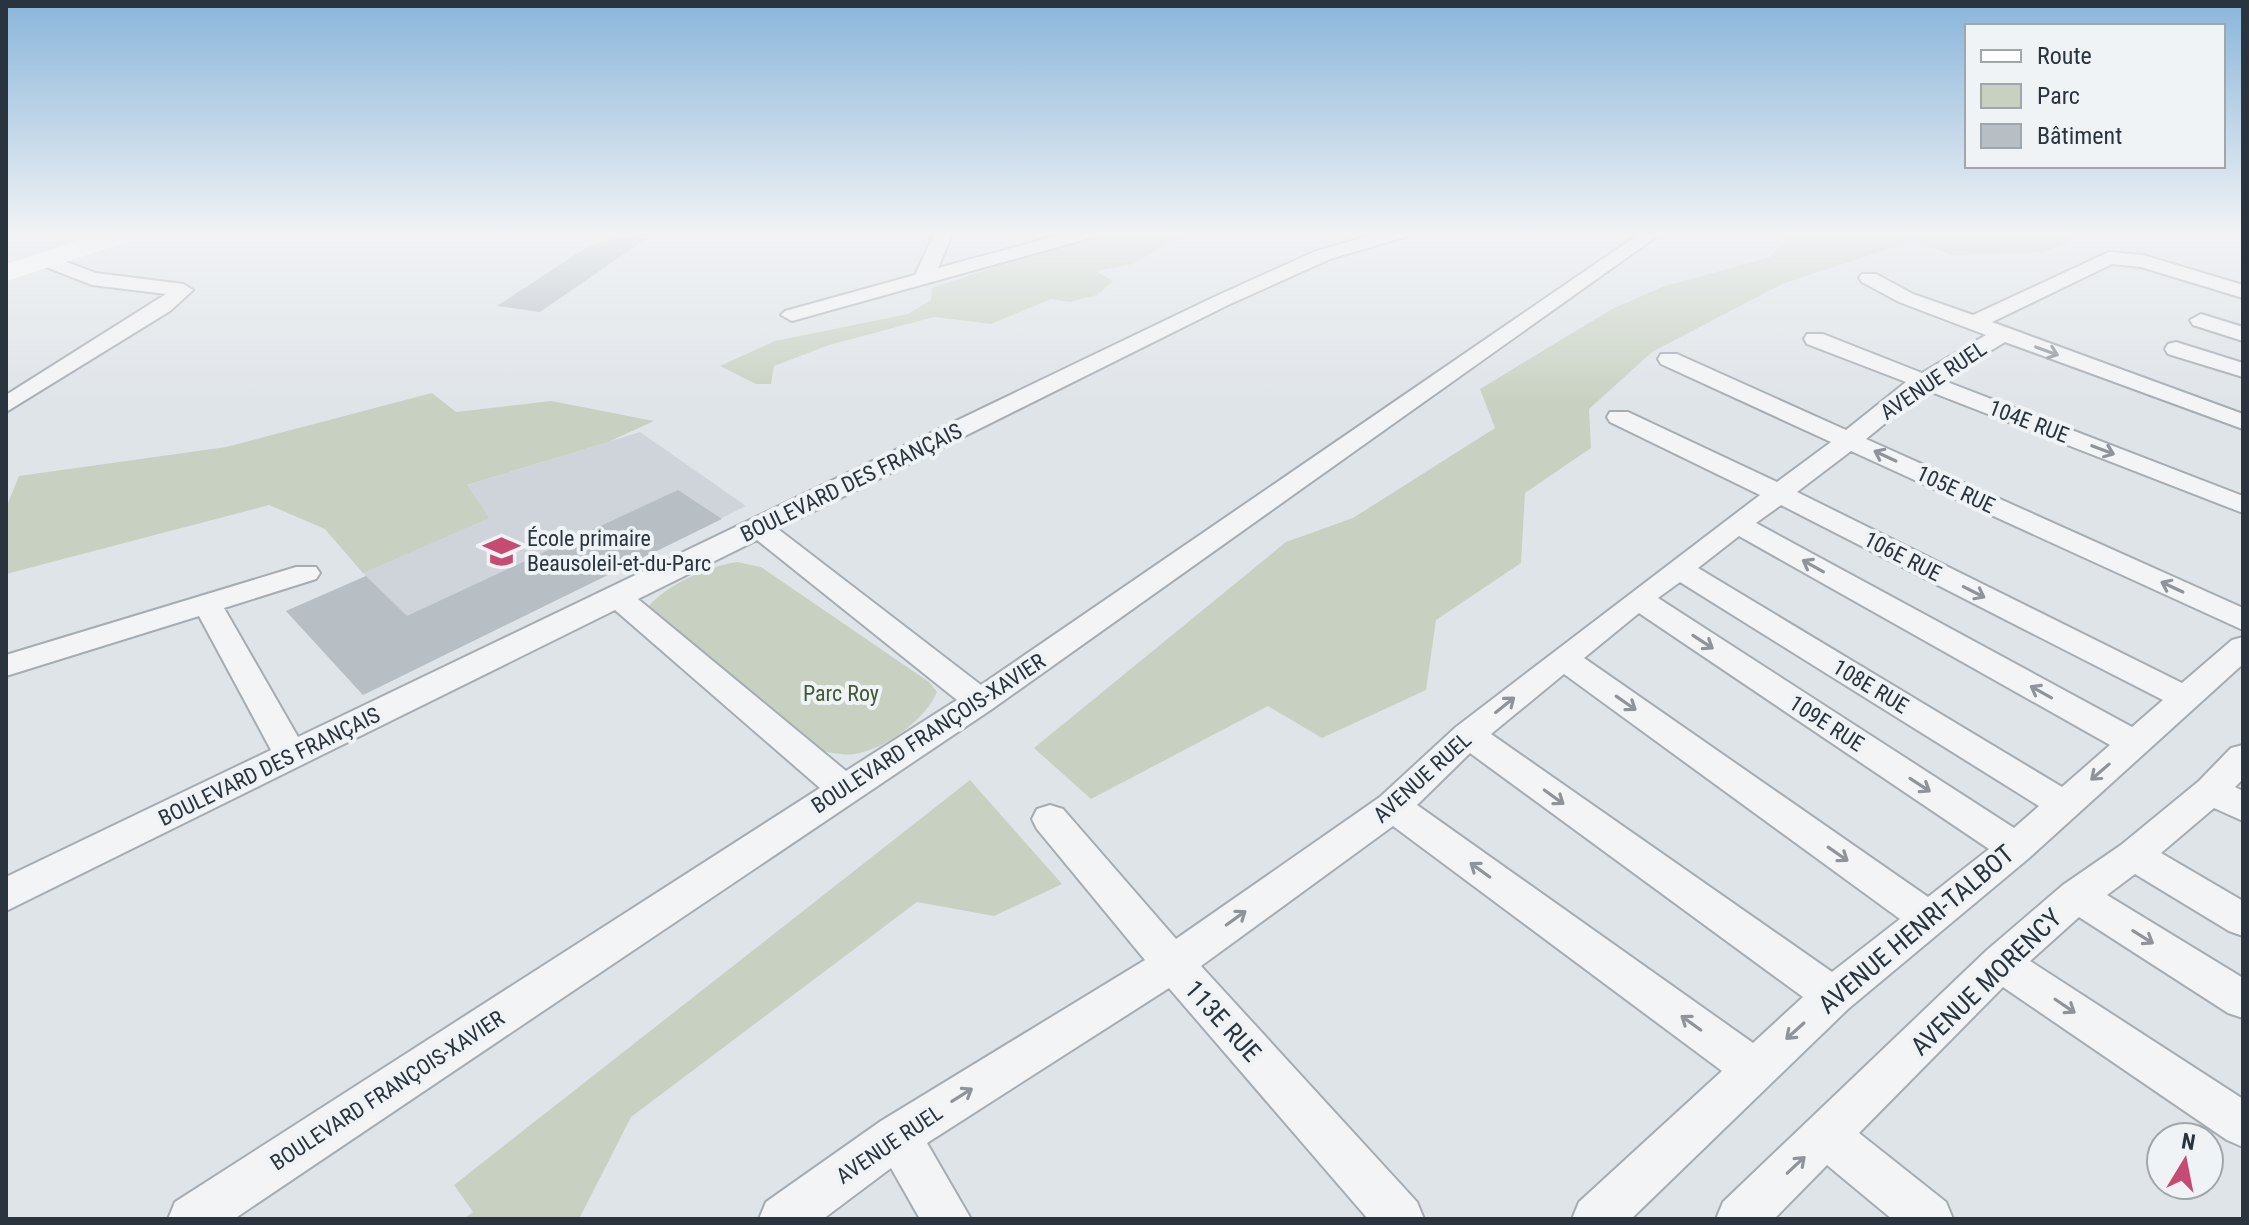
<svg xmlns="http://www.w3.org/2000/svg" width="2249" height="1225" font-family="'Roboto Condensed',sans-serif">
  <style>
    .built { fill: #ced4d9 }
    .green { fill: #c8d1c1 }
    .building { fill: #b7bec4 }
    .lines { fill: none; stroke-linecap: round; stroke-linejoin: round }
    .street-casing { stroke: #a5acb2; stroke-width: 4 }
    .street { fill: #f2f4f6; fill-rule: evenodd }
    .secondary { fill: #fff; fill-rule: evenodd }
    .oneway { stroke: #8e949a }
    .labels { text-anchor: middle; stroke-width: 8; stroke-linejoin: round; paint-order: stroke }
    .street-label { font-size: 22px; fill: #29343e; stroke: #eff3f5 }
    .poi-label { font-size: 22px; fill: #29343e; stroke: #eff3f5; text-anchor: start }
    .park-label { font-size: 22px; fill: #435937; stroke: #eff3f5 }
    .near-street-label { font-size: 26px; fill: #29343e; stroke: #eff3f5 }
  </style>
  <rect width="100%" height="100%" fill="#dfe4e8"/>
  <!-- built -->
  <path class="built" d="M 640,432 L 746,506 L 363,695 L 286,611 L 366,576 L 325,529 Z"/>
  <!-- green -->
  <path class="green" d="M 1112,232 L 1203,232 L 1173,240 L 1133,264 L 1096,271 L 1113,281 L 1097,295 L 1070,302 L 1051,299 L 991,324 L 934,317 L 829,345 L 774,366 L 771,384 L 756,384 L 720,366 L 775,341 L 908,314 L 931,300 L 932,288 L 1063,244 Z
    M 1791,232 L 2077,232 L 2069,244 L 2038,253 L 1952,255 L 1912,241 L 1782,284 L 1652,352 L 1589,409 L 1591,448 L 1525,493 L 1521,563 L 1436,620 L 1426,690 L 1322,738 L 1268,706 L 1091,799 L 1034,748 L 1286,542 L 1353,518 L 1495,428 L 1480,389 L 1612,309 L 1662,287 L 1770,257 Z
    M 432,393 L 456,412 L 551,401 L 654,421 L 608,442 L 467,485 L 489,518 L 363,573 L 325,529 L 269,505 L 6,574 L 6,508 L 19,476 L 226,447 Z
    M 737,562 L 761,567 L 929,682 L 937,692 C 925,720 885,749 855,754 C 843,756 829,752 817,750 L 648,607 C 666,585 709,566 737,562 Z
    M 970,780 L 1062,884 L 994,916 L 917,902 L 631,1117 L 579,1219 L 464,1219 L 473,1212 L 454,1185 Z"/>
  <!-- building -->
  <path class="building" d="M 648,232 L 656,232 L 540,312 L 497,306 L 590,245 Z
    M 678,490 L 722,519 L 363,695 L 286,611 L 366,576 L 407,616 Z"/>
  <g class="lines">
    <defs>
      <path id="street" d="M 935,232 L 953,232 L 938,268 L 1071,232 L 1099,232 L 1097,236 L 799,319 L 792,321 L 781,315 L 785,311 L 915,275 Z
        M 1383,232 L 1410,232 L 1408,236 L 1330,259 L 1228,305 L 778,529 L 981,685 L 1642,232 L 1663,232 L 992,709 L 234,1219 L 168,1219 L 175,1202 L 820,788 L 615,610 L 6,911 L 6,877 L 271,750 L 199,616 L 6,676 L 6,655 L 296,567 L 316,567 L 320,573 L 316,579 L 224,608 L 298,737 L 1214,297 L 1316,251 ZM 757,540 L 957,700 L 846,771 L 638,599 Z
        M 2109,252 L 2143,255 L 2243,285 L 2243,298 L 2141,267 L 2112,264 L 1992,322 L 2243,414 L 2243,429 L 2005,342 L 1942,380 L 2243,496 L 2243,513 L 1926,390 L 1866,439 L 2243,608 L 2243,630 L 1851,451 L 1797,492 L 2182,683 L 2232,640 L 2243,637 L 2243,664 L 2029,858 L 1848,1009 L 1631,1219 L 1572,1219 L 1579,1202 L 1722,1071 L 1393,826 L 1201,966 L 1417,1202 L 1424,1219 L 1368,1219 L 1169,988 L 927,1143 L 971,1219 L 920,1219 L 891,1168 L 823,1219 L 759,1219 L 766,1202 L 881,1121 L 1145,960 L 1037,829 L 1032,819 L 1037,809 L 1050,805 L 1063,809 L 1176,939 L 1380,797 L 1456,727 L 1760,495 L 1610,422 L 1607,417 L 1610,412 L 1628,412 L 1777,482 L 1831,442 L 1661,364 L 1658,359 L 1661,354 L 1677,354 L 1846,430 L 1906,382 L 1807,344 L 1804,339 L 1807,334 L 1823,334 L 1922,373 L 1986,335 L 1899,302 L 1862,282 L 1859,278 L 1862,274 L 1876,274 L 1913,294 L 1973,315 ZM 1781,505 L 2163,700 L 2132,727 L 1756,523 ZM 1739,536 L 2110,745 L 2062,787 L 1698,568 ZM 1680,582 L 2039,806 L 2014,828 L 1658,598 ZM 1639,613 L 1989,849 L 1928,897 L 1584,658 ZM 1564,674 L 1900,919 L 1832,972 L 1491,734 ZM 1470,753 L 1803,997 L 1753,1043 L 1417,805 Z
        M 45,254 L 96,273 L 183,284 L 193,290 L 170,311 L 6,412 L 6,395 L 166,294 L 92,285 L 38,264 L 35,260 Z
        M 2201,314 L 2243,327 L 2243,341 L 2193,325 L 2190,320 Z
        M 2176,342 L 2243,363 L 2243,377 L 2168,354 L 2165,349 L 2168,344 Z
        M 2243,745 L 2243,779 L 2235,787 L 2243,791 L 2243,821 L 2214,808 L 2161,853 L 2243,901 L 2243,936 L 2229,931 L 2135,874 L 2107,895 L 2243,978 L 2243,1018 L 2228,1013 L 2079,917 L 2030,961 L 2243,1099 L 2243,1147 L 2227,1140 L 2003,987 L 1859,1133 L 1946,1202 L 1953,1219 L 1892,1219 L 1827,1165 L 1774,1219 L 1716,1219 L 1723,1202 L 1986,951 L 2063,885 L 2121,845 L 2199,781 L 2231,748 Z"/>
    </defs>
    <!-- street casing -->
    <use href="#street" class="street-casing"/>
    <!-- street -->
    <use href="#street" class="street"/>
    <!-- secondary -->
    <path class="secondary" d="M 106,232 L 144,232 L 140,238 L 6,281 L 6,264 Z"/>
  </g>
  <!-- one-way arrows -->
  <defs><path id="oneway-shaft" d="M-6 0H5M1.5-3L5.5 0L1.5 3" fill="none" stroke-width="1.6" stroke-linecap="round" stroke-linejoin="round" transform="scale(2)"/></defs>
  <g class="oneway">
    <use href="#oneway-shaft" transform="translate(2047 351) rotate(20)"/>
    <use href="#oneway-shaft" transform="translate(2103 450) rotate(21)"/>
    <use href="#oneway-shaft" transform="translate(1885 456) rotate(-155)"/>
    <use href="#oneway-shaft" transform="translate(1813 566) rotate(-151)"/>
    <use href="#oneway-shaft" transform="translate(2172 587) rotate(-155)"/>
    <use href="#oneway-shaft" transform="translate(1974 592) rotate(27)"/>
    <use href="#oneway-shaft" transform="translate(1703 642) rotate(33)"/>
    <use href="#oneway-shaft" transform="translate(2041 692) rotate(-151)"/>
    <use href="#oneway-shaft" transform="translate(1626 703) rotate(35)"/>
    <use href="#oneway-shaft" transform="translate(1505 705) rotate(-39)"/>
    <use href="#oneway-shaft" transform="translate(2100 772) rotate(139)"/>
    <use href="#oneway-shaft" transform="translate(1920 785) rotate(33)"/>
    <use href="#oneway-shaft" transform="translate(1554 797) rotate(36)"/>
    <use href="#oneway-shaft" transform="translate(1838 854) rotate(35)"/>
    <use href="#oneway-shaft" transform="translate(1480 870) rotate(-144)"/>
    <use href="#oneway-shaft" transform="translate(1236 918) rotate(-36)"/>
    <use href="#oneway-shaft" transform="translate(2143 937) rotate(32)"/>
    <use href="#oneway-shaft" transform="translate(2065 1006) rotate(34)"/>
    <use href="#oneway-shaft" transform="translate(1691 1023) rotate(-144)"/>
    <use href="#oneway-shaft" transform="translate(1795 1031) rotate(138)"/>
    <use href="#oneway-shaft" transform="translate(962 1095) rotate(-32)"/>
    <use href="#oneway-shaft" transform="translate(1796 1165) rotate(-43)"/>
  </g>
  <!-- sky -->
  <linearGradient id="sky" x2="0" y2="1"><stop stop-color="#89b5da"/><stop offset="0.58" stop-color="#f1f3f5"/><stop offset="1" stop-color="#f1f3f5" stop-opacity="0"/></linearGradient>
  <rect width="2249" height="403" fill="url(#sky)"/>
  <!-- icons -->
  <defs>
    <symbol id="school-bare" viewBox="-9 -9 18 18"><path d="M0-5L7-2L0 1L-7-2ZM-4 1L0 2.5L4 1V4Q0 6-4 4Z" fill="#c64b72" stroke="#eff3f5" stroke-width="2.5" paint-order="stroke"/></symbol>
  </defs>
  <g fill-rule="evenodd">
    <use href="#school-bare" x="476" y="526" width="51" height="51"/>
  </g>
  <g class="labels">
    <!-- street labels -->
    <g class="street-label">
      <text transform="translate(1933 380) rotate(-34)" y="8">AVENUE RUEL</text>
      <text transform="translate(2029 421) rotate(21)" y="8">104E RUE</text>
      <text transform="translate(851 482) rotate(-26)" y="8">BOULEVARD DES FRANÇAIS</text>
      <text transform="translate(1956 489) rotate(25)" y="8">105E RUE</text>
      <text transform="translate(1903 556) rotate(27)" y="8">106E RUE</text>
      <text transform="translate(1871 686) rotate(31)" y="8">108E RUE</text>
      <text transform="translate(1827 723) rotate(33)" y="8">109E RUE</text>
      <text transform="translate(928 733) rotate(-33)" y="8">BOULEVARD FRANÇOIS-XAVIER</text>
      <text transform="translate(269 766) rotate(-26)" y="8">BOULEVARD DES FRANÇAIS</text>
      <text transform="translate(1422 777) rotate(-42)" y="8">AVENUE RUEL</text>
      <text transform="translate(387 1090) rotate(-33)" y="8">BOULEVARD FRANÇOIS-XAVIER</text>
      <text transform="translate(889 1144) rotate(-34)" y="8">AVENUE RUEL</text>
    </g>
    <!-- poi labels -->
    <g class="poi-label">
      <text x="527" y="546">École primaire<tspan x="527" dy="25">Beausoleil-et-du-Parc</tspan></text>
    </g>
    <!-- park labels -->
    <g class="park-label">
      <text x="841" y="701">Parc Roy</text>
    </g>
    <!-- near-street labels -->
    <g class="near-street-label">
      <text transform="translate(1916 929) rotate(-40)" y="9">AVENUE HENRI-TALBOT</text>
      <text transform="translate(1986 982) rotate(-44)" y="9">AVENUE MORENCY</text>
      <text transform="translate(1223 1021) rotate(48)" y="9">113E RUE</text>
    </g>
  </g>
  <!-- border -->
  <rect width="2249" height="1225" fill="none" stroke="#29343e" stroke-width="16"/>
  <!-- legend -->
  <rect x="1965" y="24" width="260" height="144" fill="#eff3f5" stroke="#a0a7ac" stroke-width="2"/>
  <rect x="1981" y="50" width="40" height="12" fill="#ffffff" stroke="#a0a7ac" stroke-width="2"/>
  <text x="2037" y="64" font-size="24" fill="#29343e">Route</text>
  <rect x="1981" y="84" width="40" height="24" fill="#c8d1c1" stroke="#a0a7ac" stroke-width="2"/>
  <text x="2037" y="104" font-size="24" fill="#29343e">Parc</text>
  <rect x="1981" y="124" width="40" height="24" fill="#b7bec4" stroke="#a0a7ac" stroke-width="2"/>
  <text x="2037" y="144" font-size="24" fill="#29343e">Bâtiment</text>
  <!-- north arrow -->
  <g transform="translate(2185 1161) rotate(10)"><circle r="38" fill="#eff3f5" stroke="#a0a7ac" stroke-width="2"/>
  <path d="M0-6L14 30L0 20L-14 30Z" fill="#c64b72"/>
  <text y="-12" font-size="22" font-weight="bold" text-anchor="middle" fill="#29343e">N</text>
  </g>
</svg>
